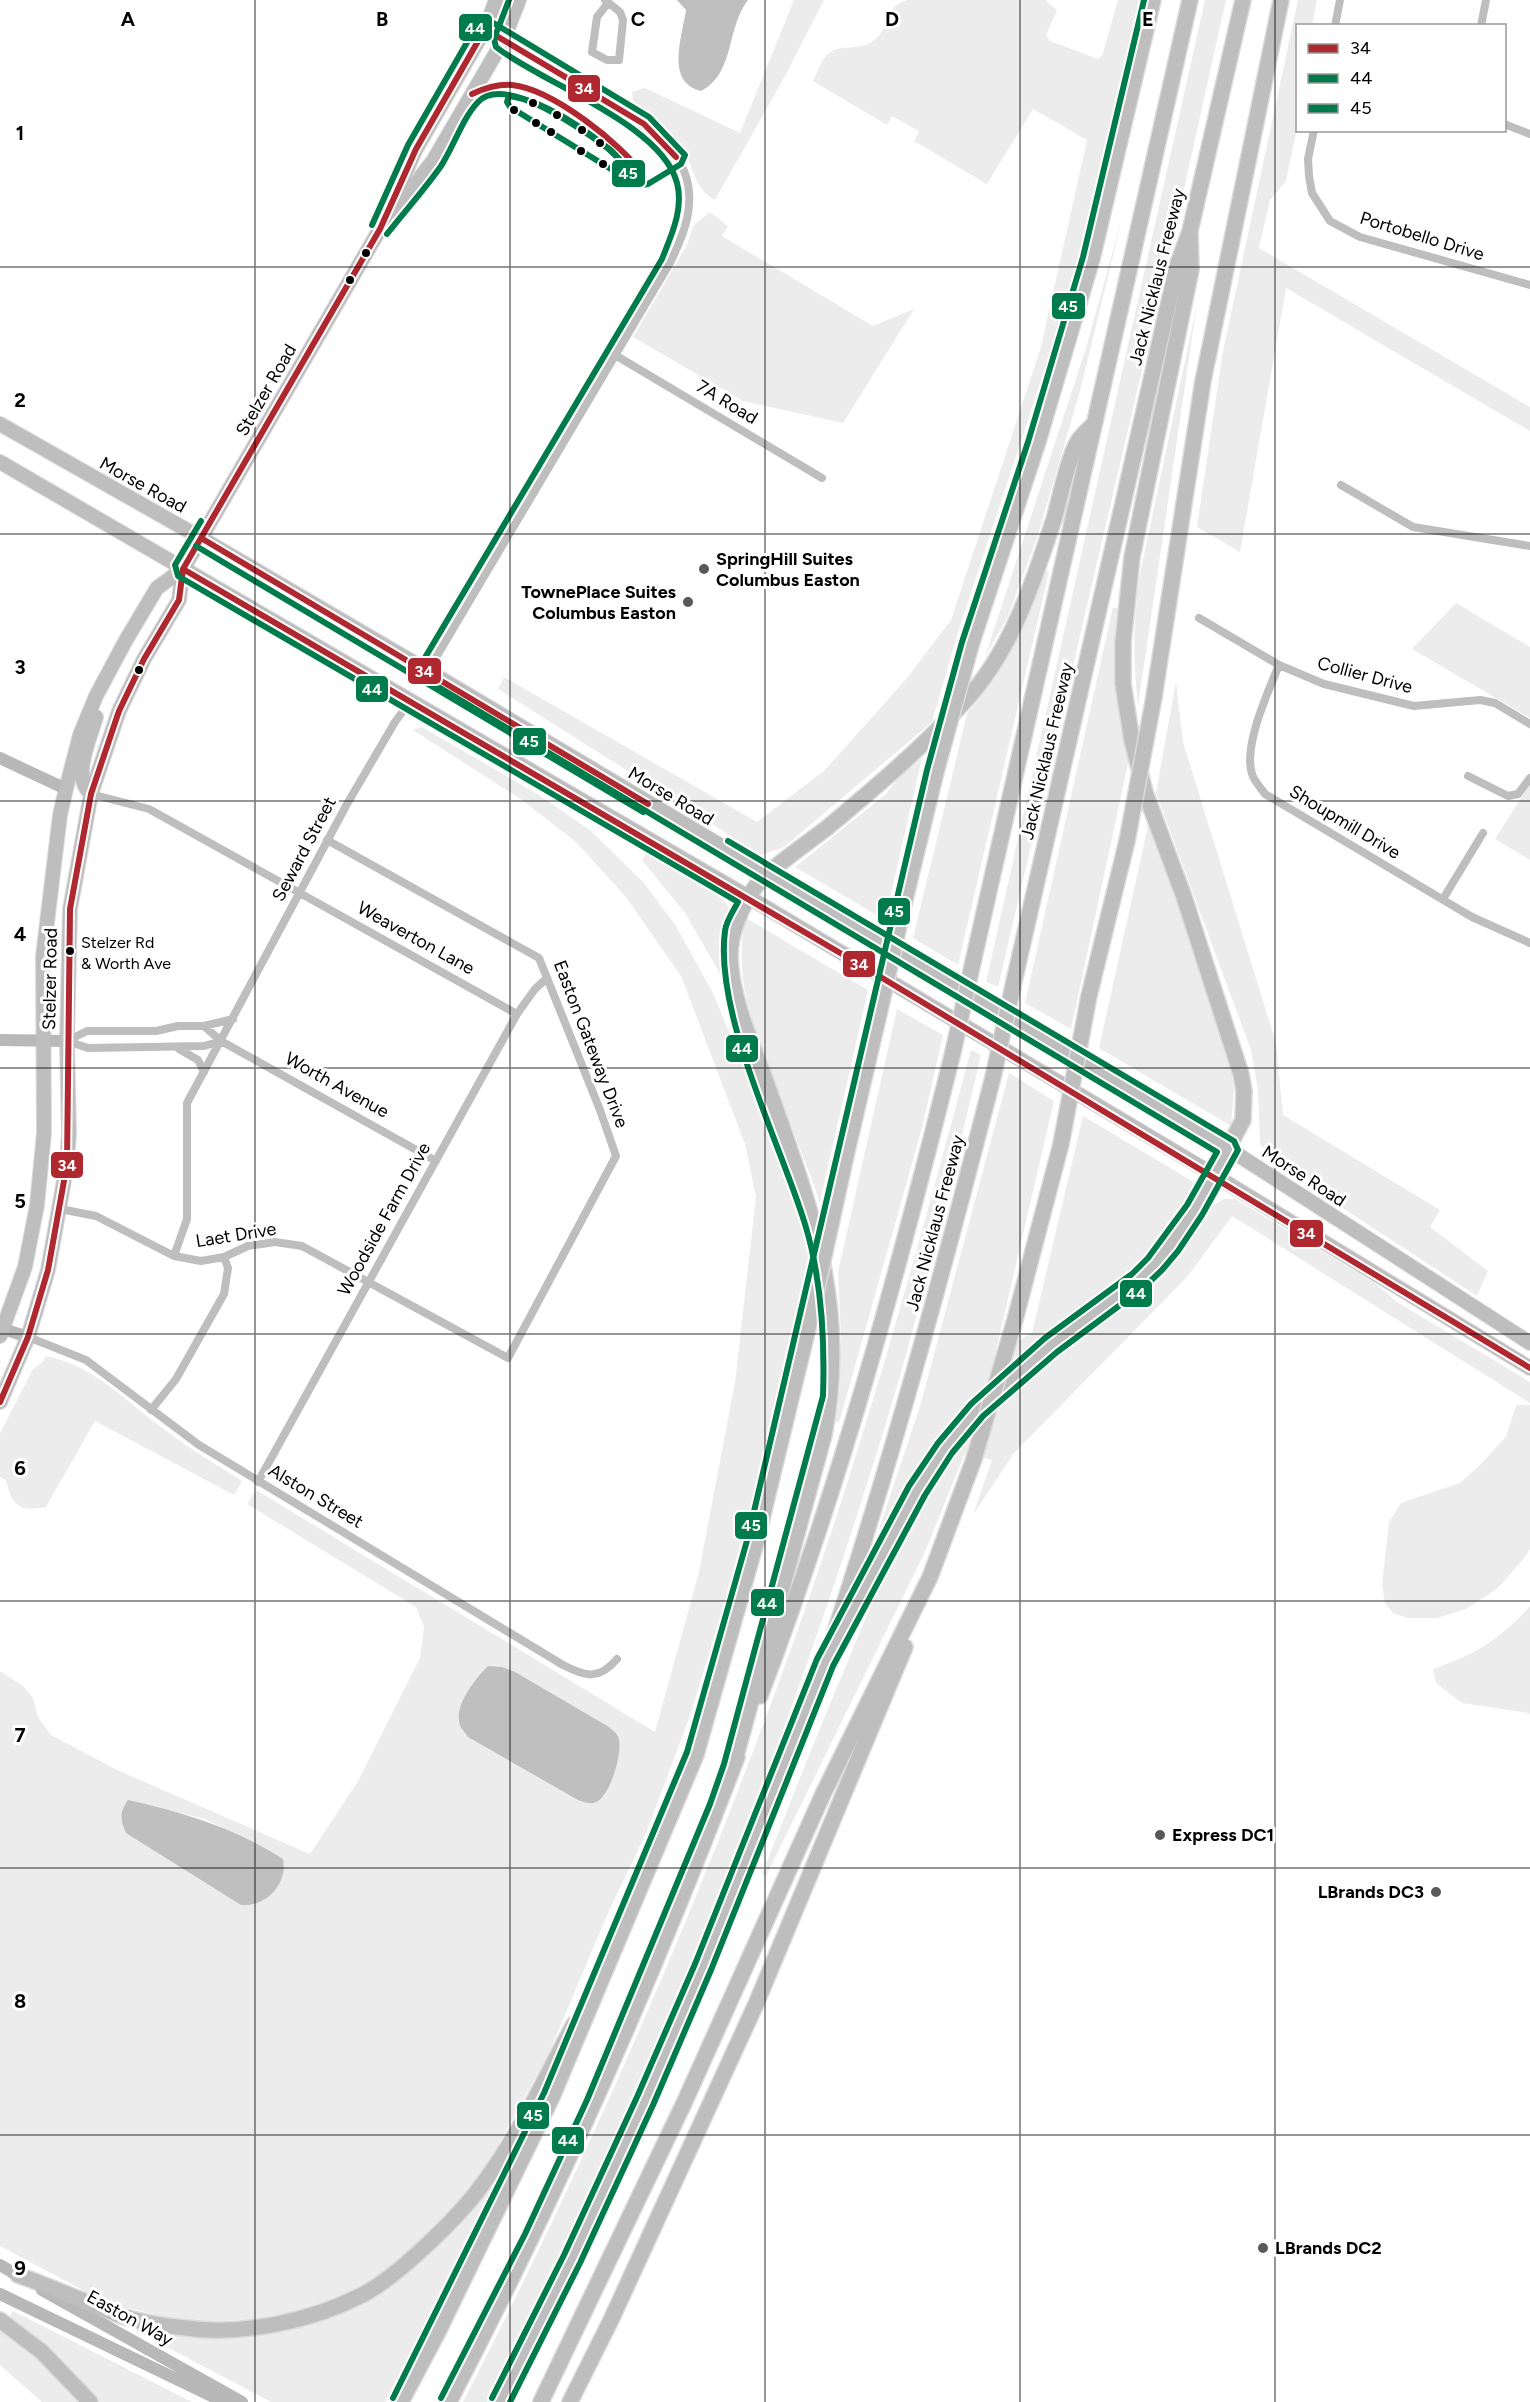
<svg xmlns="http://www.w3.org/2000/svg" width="1530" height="2402" font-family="Figtree,sans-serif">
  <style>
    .green { fill: #ececec; fill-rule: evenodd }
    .water { fill: #bfbfbf }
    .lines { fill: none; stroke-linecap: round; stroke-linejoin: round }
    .primary-casing { stroke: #dbdbdb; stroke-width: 16 }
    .highway-casing { stroke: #dbdbdb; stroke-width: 18 }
    .street { stroke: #bebebe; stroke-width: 8 }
    .secondary { stroke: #b8b8b8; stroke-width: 12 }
    .primary { stroke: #bebebe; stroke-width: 14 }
    .highway { stroke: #bebebe; stroke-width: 15 }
    .highway-bridge-casing { stroke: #dbdbdb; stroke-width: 18; stroke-linecap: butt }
    .highway-bridge { stroke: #bebebe; stroke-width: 15 }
    .bus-1-casing { stroke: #fff; stroke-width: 10 }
    .bus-2-casing { stroke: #fff; stroke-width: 10 }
    .bus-3-casing { stroke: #fff; stroke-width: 10 }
    .bus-1 { stroke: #af272f; stroke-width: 6 }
    .bus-2 { stroke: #007b4b; stroke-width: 6 }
    .bus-3 { stroke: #007b4b; stroke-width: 6 }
    .grid { fill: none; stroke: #000; stroke-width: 1.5; stroke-opacity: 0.55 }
    .bus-dot { fill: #000; stroke: #fff; stroke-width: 2 }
    .poi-dot { fill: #595959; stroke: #fff; stroke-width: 2 }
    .labels { text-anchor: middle; stroke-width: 6; stroke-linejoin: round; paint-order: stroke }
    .bus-label { font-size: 16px; fill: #000; stroke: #fff; text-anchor: start }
    .street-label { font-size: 18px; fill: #000; stroke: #fff }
    .poi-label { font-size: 18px; font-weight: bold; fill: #000; stroke: #fff; text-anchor: start }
    .grid-label { font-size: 20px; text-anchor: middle; font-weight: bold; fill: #000; stroke: #fff; stroke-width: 6; stroke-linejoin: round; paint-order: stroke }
    .line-badge { stroke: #fff; stroke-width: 2 }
    .badge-label { font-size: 16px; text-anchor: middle; font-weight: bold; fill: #fff }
  </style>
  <rect width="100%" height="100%" fill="#fff"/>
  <!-- green -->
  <path class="green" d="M 794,0 L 824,0 L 785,76 L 715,200 C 692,188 695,165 680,146 C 668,130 650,119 634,107 L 632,92 L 645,88 L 740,133 Z
    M 908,0 L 1045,0 L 1057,10 L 1046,35 L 1050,41 L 1098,59 L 1102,56 L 1118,0 L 1139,0 L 1088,224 L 1053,344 L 959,629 L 932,722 L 784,847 L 761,855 L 498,689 L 504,677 L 757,822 L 825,770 L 907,678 L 951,620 L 1041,347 L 1087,140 L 1033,109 L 987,184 L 914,141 L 919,131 L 892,116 L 887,125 L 813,81 C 817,73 820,63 826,56 C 838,42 859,52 873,41 C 892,27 882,7 908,0 Z
    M 1205,0 L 1226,0 L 1181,203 L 998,987 L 986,982 Z
    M 1298,0 L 1317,0 L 1312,25 L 1298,26 L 1297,129 L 1286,181 L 1270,200 L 1259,248 L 1530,407 L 1530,431 L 1286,288 L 1240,552 L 1197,527 L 1223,351 Z
    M 710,212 L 728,226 L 722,236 L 873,326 L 914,309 L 843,423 L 743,401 L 633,337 L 687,245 L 693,226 Z
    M 1123,215 L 1080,391 L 1038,535 L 1008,616 L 985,657 L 1086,348 Z
    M 1197,304 L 1138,706 C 1133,661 1133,619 1140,574 Z
    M 1045,571 L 1049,572 L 958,965 L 913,938 L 967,714 L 994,679 L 1012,646 Z
    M 1456,603 L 1530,647 L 1530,718 L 1412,649 Z
    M 1113,607 L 1119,609 C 1119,660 1116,710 1129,759 L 1071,1029 L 1025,1003 Z
    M 1176,682 L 1183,742 L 1276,1043 L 1283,1115 L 1440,1210 L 1430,1227 L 1488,1271 L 1477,1296 L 1277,1165 L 1260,1144 L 1258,1090 L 1251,1050 L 1156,793 Z
    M 422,727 L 539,795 L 591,831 L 643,882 L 676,926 L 714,995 L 787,1175 L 811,1244 L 756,1487 L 726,1598 L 691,1713 L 647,1831 L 608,1913 L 548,2055 L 492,2156 L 454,2213 L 386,2272 L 359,2288 L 328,2301 L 286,2314 L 249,2320 L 202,2322 L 167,2318 L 125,2307 L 92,2295 L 0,2246 L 0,1671 L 24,1687 L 33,1698 L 38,1717 L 51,1735 L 117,1770 L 310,1854 L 358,1781 L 420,1658 L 424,1627 L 416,1607 L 247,1504 L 256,1490 L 655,1732 L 699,1572 L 735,1382 L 756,1197 L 745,1144 L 681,976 L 625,896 L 576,842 L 522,800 L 413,730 ZM 128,1800 L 205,1819 L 283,1859 Z
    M 922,758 L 885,920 L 795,867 L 886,794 L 899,777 Z
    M 1530,784 L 1530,860 L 1495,839 Z
    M 1148,826 L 1180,911 L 1230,1063 L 1234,1088 L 1231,1126 L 1099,1048 Z
    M 647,852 L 721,896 L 731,911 L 725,974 L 721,975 L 685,913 L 642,860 Z
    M 746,918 L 868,990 L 820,1202 C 807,1166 793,1130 779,1095 C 757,1039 731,979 746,918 Z
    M 897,1009 L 943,1035 L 922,1128 L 839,1423 L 835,1421 L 840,1386 L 841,1338 L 838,1272 Z
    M 971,1050 L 981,1055 C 951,1182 921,1309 883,1433 C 780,1767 649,2092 487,2402 L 463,2402 C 593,2149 706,1889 801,1621 C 867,1434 920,1242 971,1050 Z
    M 1009,1073 L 1054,1101 L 995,1355 L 1032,1333 L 1083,1116 L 1197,1184 C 1179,1212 1161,1245 1135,1268 C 1082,1316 1018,1351 969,1403 C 933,1442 909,1485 884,1532 L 879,1529 L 921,1403 Z
    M 1224,1199 L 1235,1199 L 1372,1281 L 1397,1302 L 1530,1382 L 1530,1403 L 1232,1216 L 1188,1276 L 1014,1453 L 973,1515 L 992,1460 L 965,1453 L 924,1554 L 766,1876 L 762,1874 C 789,1805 816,1737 845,1668 C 889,1561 931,1461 1020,1381 C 1056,1349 1101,1327 1137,1296 C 1155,1280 1172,1263 1187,1243 C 1198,1227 1205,1208 1224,1199 Z
    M 45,1356 C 94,1364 129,1405 169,1433 C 192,1450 217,1465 242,1481 L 234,1495 L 95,1421 L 46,1507 C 19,1512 12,1506 6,1480 L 0,1477 L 0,1433 L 33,1369 L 44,1361 Z
    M 1516,1405 L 1530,1405 L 1530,1549 L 1525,1557 L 1498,1588 L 1466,1609 L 1437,1618 L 1407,1618 L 1393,1613 L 1385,1603 L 1382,1585 L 1389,1522 L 1401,1503 L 1460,1483 L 1481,1464 L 1506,1437 Z
    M 1530,1606 L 1530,1717 L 1529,1713 L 1462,1703 L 1436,1683 L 1433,1669 C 1474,1655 1502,1639 1530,1606 Z
    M 493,2181 L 497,2183 L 385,2402 L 271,2402 L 136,2331 L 139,2326 L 226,2336 L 397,2280 L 459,2226 Z
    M 13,2311 L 192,2402 L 98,2402 C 73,2370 42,2342 10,2316 Z
    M 0,2325 L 24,2343 L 83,2402 L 42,2402 L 0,2365 Z"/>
  <!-- water -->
  <path class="water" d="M 677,0 L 748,0 C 726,28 735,74 701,91 C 665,82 682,38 686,10 Z
    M 488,1666 L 502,1667 L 515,1672 L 609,1727 C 612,1730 617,1733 618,1737 C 624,1750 610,1797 596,1802 C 590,1805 584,1802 578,1800 L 468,1737 C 466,1733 461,1729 460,1725 C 453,1706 476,1678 488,1666 Z
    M 128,1800 C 183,1812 235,1828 283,1859 C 288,1884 266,1907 241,1905 L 126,1833 C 120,1819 119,1813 128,1800 Z"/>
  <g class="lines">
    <defs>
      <path id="primary" d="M 394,211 L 433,161 L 503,41 L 519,0
        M 0,424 L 201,538 L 428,671 L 1229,1149 L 1530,1343
        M 0,462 L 750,898 L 1214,1175 L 1530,1368
        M 91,794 C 71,777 90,739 96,717
        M 0,1336 L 25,1267 L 37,1205 L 44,1133 L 43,956 L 60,815 L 66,789 L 80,735 L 96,696 L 126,640 L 157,588 L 183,569
        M 0,1402 L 28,1337 L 48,1270 L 67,1164 L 69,1133 L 67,1041 L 70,909 L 91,794 L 119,711 L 144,659 L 179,600 L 183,569 L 380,229 L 416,149 L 485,29 L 496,0"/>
      <path id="highway" d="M 971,645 L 1037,445 L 1092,259 L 1153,0
        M 1154,697 L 1203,381 L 1281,0
        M 902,912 L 936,772
        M 973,962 L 1190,0
        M 1013,986 L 1177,266 L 1190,231 L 1243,0
        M 1089,996 L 1127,841
        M 845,1160 L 879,1014
        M 1016,1316 L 1061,1144
        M 825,1662 L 917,1490 L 945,1448 L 977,1410 L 1051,1345 L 1138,1281 L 1171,1246 L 1195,1210 L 1243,1120 L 1244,1091 L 1241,1074 L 1184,897 L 1145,792 L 1132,741 L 1123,684 L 1123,642 L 1132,557 L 1191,270 L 1190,231
        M 760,1696 C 840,1486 899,1269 953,1052
        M 733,1767 L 824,1435 C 849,1307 811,1209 769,1090 C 754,1048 731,1001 730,956 C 730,932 742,905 756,886 C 771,867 808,843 828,827 C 876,787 923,747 965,701 C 1012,650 1033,583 1054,519 C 1060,498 1068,458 1078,441 C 1082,435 1089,429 1094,424
        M 18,2275 C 52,2287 85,2302 119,2315 C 139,2322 165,2326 186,2328 C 241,2336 312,2321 362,2295 C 396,2278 459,2217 482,2185 C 519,2136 545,2078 574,2024
        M 0,2320 L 42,2352 L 90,2402
        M 401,2402 L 437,2334 L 552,2097 L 696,1755 L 757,1539 L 810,1320
        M 449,2402 C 558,2193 653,1978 737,1757
        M 500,2402 C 595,2221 677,2034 752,1844 C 776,1782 805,1721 826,1659 C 890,1467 943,1272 993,1077
        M 541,2402 L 685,2101 L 824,1792 L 930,1577 L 974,1459
        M 570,2402 L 611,2320 L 756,2004 L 905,1647"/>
    </defs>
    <!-- primary casing -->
    <use href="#primary" class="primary-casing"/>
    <!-- highway casing -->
    <use href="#highway" class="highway-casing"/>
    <!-- street -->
    <path class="street" d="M 605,0 L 620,12 L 623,20 L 619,60 L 607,60 L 592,52 L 597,17 L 608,3
      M 1335,26 L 1340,0
      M 1481,26 L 1486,0
      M 1504,124 L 1530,134
      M 1314,130 L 1308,159 L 1309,176 L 1312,193 L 1330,221 L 1360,237 L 1530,285
      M 615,355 L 822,478
      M 1341,485 L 1413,527 L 1530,546
      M 1199,618 L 1279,665 L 1324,684 L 1414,706 L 1480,700 L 1495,703 L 1530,724
      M 1279,665 C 1268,692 1243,746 1252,774 C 1254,781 1261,788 1265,794 L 1472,917 L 1530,943
      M 428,671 L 670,263 C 684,234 697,203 684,171 C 664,120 534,61 485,29
      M 1468,776 L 1508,796 L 1518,794 L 1530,778
      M 91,794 L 149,809 L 517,1014
      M 1443,899 L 1483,833
      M 204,1026 L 221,1041 L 436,1161
      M 67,1041 L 87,1031 L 156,1031 L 178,1026 L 204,1026 L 233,1019
      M 67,1041 L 88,1048 L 204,1046 L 221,1041
      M 179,1049 L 198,1060 L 204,1072
      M 60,1209 L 96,1216 L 174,1256 L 201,1261 L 224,1257 L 248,1246 L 275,1242 L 302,1246 L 508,1358 L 616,1156 L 600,1110 L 539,958 L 327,840
      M 174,1256 L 187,1219 L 187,1103 L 347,804 L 395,722 L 411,700
      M 28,1337 L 86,1360 L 199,1445 L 563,1665 C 586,1677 599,1680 617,1659
      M 151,1410 L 176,1379 L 224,1294 L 228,1268 L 224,1257
      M 258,1482 L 517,1014 L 535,989 L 547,978"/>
    <!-- secondary -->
    <path class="secondary" d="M 0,758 L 66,789
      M 0,1040 L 67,1041
      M 0,1328 L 28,1337
      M 0,2265 L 24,2279
      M 42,2290 L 242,2402
      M 0,2294 L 224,2402"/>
    <!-- primary -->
    <use href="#primary" class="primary"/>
    <!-- highway -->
    <use href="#highway" class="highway"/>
    <defs>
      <path id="highway-bridge" d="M 936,772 L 971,645
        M 1127,841 L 1154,697
        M 879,1014 L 902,912
        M 953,1052 L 973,962
        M 993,1077 L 1013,986
        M 1061,1144 L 1089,996
        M 810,1320 L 845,1160
        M 974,1459 L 1016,1316"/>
    </defs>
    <!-- highway-bridge casing -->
    <use href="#highway-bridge" class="highway-bridge-casing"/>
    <!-- highway-bridge -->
    <use href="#highway-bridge" class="highway-bridge"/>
    <defs>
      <path id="bus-1" d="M 485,29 L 644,124 L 676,157
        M 472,94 C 485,88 498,84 512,85 C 552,89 622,144 644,176
        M 201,538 L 648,804
        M 183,569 L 859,964 L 1530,1368
        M 0,1402 L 28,1337 L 48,1270 L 67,1164 L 70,909 L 91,794 L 119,711 L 144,659 L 179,600 L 183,569 L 380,229 L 416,149 L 485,29"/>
      <path id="bus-2" d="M 372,225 L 408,145 L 477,25 L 483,20 L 490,21 L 649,117 L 685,155 L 681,164 L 648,184 L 641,185 C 628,176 622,158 608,148 C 583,131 505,73 478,102 C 462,119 454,146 441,166 C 425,189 405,211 387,234
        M 201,521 L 175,565 L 178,576 L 738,902 C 734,910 726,921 725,931 C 714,1014 780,1142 805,1224 C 822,1280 825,1338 823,1396 L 724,1764 L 710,1804 L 587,2100 L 525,2234 L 441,2398
        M 196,546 L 643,812
        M 510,2402 L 580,2263 L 653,2105 L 711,1970 L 833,1666 L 925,1495 L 952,1453 L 983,1416 L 1057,1352 L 1143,1288 L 1162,1270 L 1178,1251 L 1202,1215 L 1238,1150 L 1234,1141 L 728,841"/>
      <path id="bus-3" d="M 509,96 C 548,101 608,142 631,173 L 619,174 L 510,107 L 507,102 Z
        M 393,2398 L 544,2093 L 687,1752 L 748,1537 L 927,770 L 962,642 L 1028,442 L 1083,257 L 1144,0
        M 492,2398 L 564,2255 L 637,2097 L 695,1964 L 817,1659 L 909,1486 L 938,1443 L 971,1404 L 1045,1338 L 1132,1274 L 1148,1258 L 1187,1205 L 1217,1152 L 420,676 L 420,666 L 662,259 C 671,236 684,209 677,183 C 662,124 542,83 496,47 L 494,39 L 509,0"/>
    </defs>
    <!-- bus-1 casing -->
    <use href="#bus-1" class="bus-1-casing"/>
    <!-- bus-2 casing -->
    <use href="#bus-2" class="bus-2-casing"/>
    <!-- bus-3 casing -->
    <use href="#bus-3" class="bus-3-casing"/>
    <!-- bus-1 -->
    <use href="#bus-1" class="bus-1"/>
    <!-- bus-2 -->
    <use href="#bus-2" class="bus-2"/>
    <!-- bus-3 -->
    <use href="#bus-3" class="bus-3"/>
  </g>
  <!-- grid -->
  <path class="grid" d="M 255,0 L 255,2402M 510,0 L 510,2402M 765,0 L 765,2402M 1020,0 L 1020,2402M 1275,0 L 1275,2402M 0,267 L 1530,267M 0,534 L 1530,534M 0,801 L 1530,801M 0,1068 L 1530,1068M 0,1334 L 1530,1334M 0,1601 L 1530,1601M 0,1868 L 1530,1868M 0,2135 L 1530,2135"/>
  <!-- markers -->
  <g class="bus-dot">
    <circle cx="533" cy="103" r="5"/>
    <circle cx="514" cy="110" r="5"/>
    <circle cx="557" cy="115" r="5"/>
    <circle cx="536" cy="123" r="5"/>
    <circle cx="582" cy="130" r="5"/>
    <circle cx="551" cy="132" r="5"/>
    <circle cx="600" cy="143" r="5"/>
    <circle cx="581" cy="151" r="5"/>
    <circle cx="603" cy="164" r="5"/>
    <circle cx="366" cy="253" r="5"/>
    <circle cx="350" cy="280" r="5"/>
    <circle cx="139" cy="670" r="5"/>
    <circle cx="70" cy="951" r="5"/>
  </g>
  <g class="poi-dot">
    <circle cx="704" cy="569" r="6"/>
    <circle cx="688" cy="602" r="6"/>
    <circle cx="1160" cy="1835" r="6"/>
    <circle cx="1436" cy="1892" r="6"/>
    <circle cx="1263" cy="2248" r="6"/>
  </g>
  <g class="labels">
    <!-- bus labels -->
    <g class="bus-label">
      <text x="81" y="948">Stelzer Rd<tspan x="81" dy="21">&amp; Worth Ave</tspan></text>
    </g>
    <!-- street labels -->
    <g class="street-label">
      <text transform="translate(1422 236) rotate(17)" y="6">Portobello Drive</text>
      <text transform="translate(1157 277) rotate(-76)" y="6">Jack Nicklaus Freeway</text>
      <text transform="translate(266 390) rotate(-60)" y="6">Stelzer Road</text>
      <text transform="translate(727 402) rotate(31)" y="6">7A Road</text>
      <text transform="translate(143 485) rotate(29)" y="6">Morse Road</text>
      <text transform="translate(1365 675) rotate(15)" y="6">Collier Drive</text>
      <text transform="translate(1047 751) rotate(-77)" y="6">Jack Nicklaus Freeway</text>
      <text transform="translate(671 796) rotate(31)" y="6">Morse Road</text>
      <text transform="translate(1345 822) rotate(31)" y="6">Shoupmill Drive</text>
      <text transform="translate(304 849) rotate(-62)" y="6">Seward Street</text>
      <text transform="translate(416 938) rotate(29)" y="6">Weaverton Lane</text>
      <text transform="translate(50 979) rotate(-89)" y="6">Stelzer Road</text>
      <text transform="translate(591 1044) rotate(69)" y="6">Easton Gateway Drive</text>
      <text transform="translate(337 1085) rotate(29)" y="6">Worth Avenue</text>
      <text transform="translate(1304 1176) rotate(33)" y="6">Morse Road</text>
      <text transform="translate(384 1219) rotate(-61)" y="6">Woodside Farm Drive</text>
      <text transform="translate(935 1223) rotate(-75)" y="6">Jack Nicklaus Freeway</text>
      <text transform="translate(236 1235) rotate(-9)" y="6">Laet Drive</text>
      <text transform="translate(316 1496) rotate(31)" y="6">Alston Street</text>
      <text transform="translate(130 2318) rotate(29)" y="6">Easton Way</text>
    </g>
    <!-- poi labels -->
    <g class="poi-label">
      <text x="716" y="565">SpringHill Suites<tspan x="716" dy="21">Columbus Easton</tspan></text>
      <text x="676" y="598" text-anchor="end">TownePlace Suites<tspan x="676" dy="21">Columbus Easton</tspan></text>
      <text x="1172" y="1841">Express DC1</text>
      <text x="1424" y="1898" text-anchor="end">LBrands DC3</text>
      <text x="1275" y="2254">LBrands DC2</text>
    </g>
  </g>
  <g class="grid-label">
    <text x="128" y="26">A</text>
    <text x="382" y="26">B</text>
    <text x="638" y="26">C</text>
    <text x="892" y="26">D</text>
    <text x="1148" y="26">E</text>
    <text x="20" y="140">1</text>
    <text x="20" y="407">2</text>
    <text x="20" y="674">3</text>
    <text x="20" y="941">4</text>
    <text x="20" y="1208">5</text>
    <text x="20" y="1475">6</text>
    <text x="20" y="1742">7</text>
    <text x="20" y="2008">8</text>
    <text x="20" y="2275">9</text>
  </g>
  <g class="line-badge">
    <rect x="458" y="13" width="35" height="29" rx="6" fill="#007b4b"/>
    <rect x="567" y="74" width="34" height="29" rx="6" fill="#af272f"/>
    <rect x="611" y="159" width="35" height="29" rx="6" fill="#007b4b"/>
    <rect x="1051" y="292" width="35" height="28" rx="6" fill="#007b4b"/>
    <rect x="407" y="657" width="35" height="28" rx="6" fill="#af272f"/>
    <rect x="355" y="675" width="34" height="28" rx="6" fill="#007b4b"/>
    <rect x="512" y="727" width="35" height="29" rx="6" fill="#007b4b"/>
    <rect x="877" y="897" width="34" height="29" rx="6" fill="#007b4b"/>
    <rect x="842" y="950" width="34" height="28" rx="6" fill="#af272f"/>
    <rect x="725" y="1034" width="34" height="29" rx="6" fill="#007b4b"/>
    <rect x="50" y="1151" width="34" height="28" rx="6" fill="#af272f"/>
    <rect x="1289" y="1219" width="35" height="29" rx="6" fill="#af272f"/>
    <rect x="1119" y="1279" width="34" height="29" rx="6" fill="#007b4b"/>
    <rect x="734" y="1511" width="34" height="29" rx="6" fill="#007b4b"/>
    <rect x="750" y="1588" width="35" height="29" rx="6" fill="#007b4b"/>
    <rect x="516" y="2101" width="34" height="29" rx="6" fill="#007b4b"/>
    <rect x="551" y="2126" width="34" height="29" rx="6" fill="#007b4b"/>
  </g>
  <g class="badge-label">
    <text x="475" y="34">44</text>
    <text x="584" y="94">34</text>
    <text x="628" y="179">45</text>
    <text x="1068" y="312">45</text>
    <text x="424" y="677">34</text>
    <text x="372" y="695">44</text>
    <text x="529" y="747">45</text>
    <text x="894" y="917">45</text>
    <text x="859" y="970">34</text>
    <text x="742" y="1054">44</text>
    <text x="67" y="1171">34</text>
    <text x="1306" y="1239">34</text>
    <text x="1136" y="1299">44</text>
    <text x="751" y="1531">45</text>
    <text x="767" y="1609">44</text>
    <text x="533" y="2121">45</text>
    <text x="568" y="2146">44</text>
  </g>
  <!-- legend -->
  <rect x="1296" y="24" width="210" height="108" fill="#ffffff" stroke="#999999" stroke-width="1.5"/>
  <rect x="1308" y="44" width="30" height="9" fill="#af272f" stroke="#999999" stroke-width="1.5"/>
  <text x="1350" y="54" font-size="18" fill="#000000">34</text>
  <rect x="1308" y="74" width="30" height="9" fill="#007b4b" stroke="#999999" stroke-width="1.5"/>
  <text x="1350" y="84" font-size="18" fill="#000000">44</text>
  <rect x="1308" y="104" width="30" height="9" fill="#007b4b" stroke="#999999" stroke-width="1.5"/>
  <text x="1350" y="114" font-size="18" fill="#000000">45</text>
</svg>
